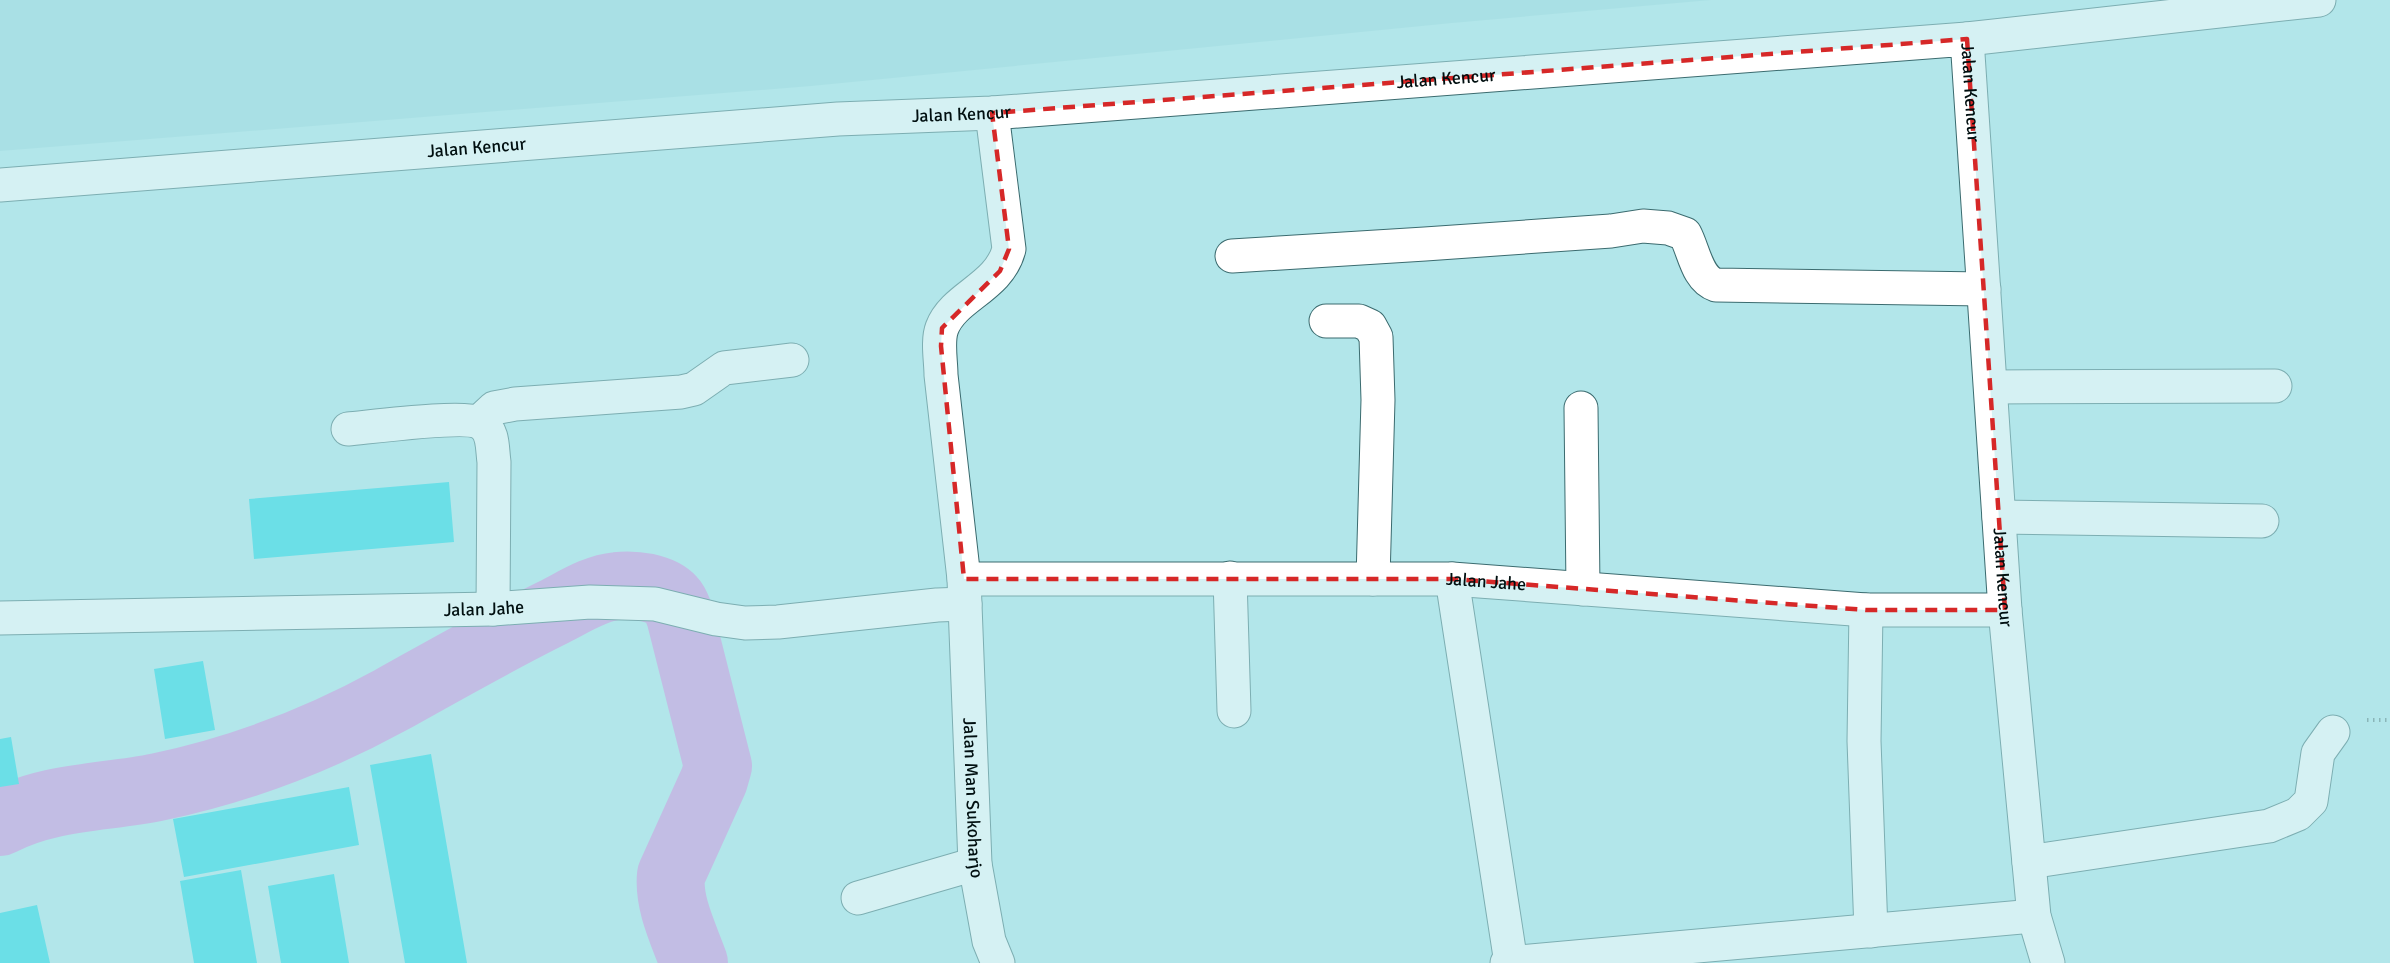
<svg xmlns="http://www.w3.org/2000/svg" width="2390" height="963" font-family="Signika,sans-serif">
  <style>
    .built { fill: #9edae0 }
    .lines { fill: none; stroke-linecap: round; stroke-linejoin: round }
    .river { stroke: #d48ddd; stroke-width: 68 }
    .building { fill: #14d7e5 }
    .minor-casing { stroke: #3b6b6f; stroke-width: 35 }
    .path { stroke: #5a7c7f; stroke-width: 4; stroke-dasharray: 1.5 4.5; stroke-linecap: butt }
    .minor { stroke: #fff; stroke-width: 33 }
    .marked { fill: none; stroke: #d62828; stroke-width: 4.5; stroke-dasharray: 12 8; stroke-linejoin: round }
    .labels { text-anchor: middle; stroke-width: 4.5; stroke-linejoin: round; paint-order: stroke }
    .street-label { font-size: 18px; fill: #000f10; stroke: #bff3f8 }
  </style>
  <rect width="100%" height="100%" fill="#b2e6ea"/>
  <!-- built -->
  <path class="built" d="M 0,0 L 1711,0 L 1452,23 L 811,86 L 0,151 Z"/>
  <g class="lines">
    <!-- river -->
    <path class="river" d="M 0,822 C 49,796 105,798 158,787 C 239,770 318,740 391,700 C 445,670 499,639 554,612 C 574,602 595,588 617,586 C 634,584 660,587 672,600 C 676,604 678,611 680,616 L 718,766 L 714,780 L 671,875 C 668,904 684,935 694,963"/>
  </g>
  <!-- building -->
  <path class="building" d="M 449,482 L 454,542 L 254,559 L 249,499 Z
    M 203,661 L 215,730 L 165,739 L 154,669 Z
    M 11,737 L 19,784 L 0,787 L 0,739 Z
    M 431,754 L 467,963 L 405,963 L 370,765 Z
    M 349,787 L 359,845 L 184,877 L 173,819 Z
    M 241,870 L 257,963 L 194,963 L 180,881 Z
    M 334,874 L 349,963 L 281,963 L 268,886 Z
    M 37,905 L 50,963 L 0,963 L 0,913 Z"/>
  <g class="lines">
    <defs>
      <g id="minor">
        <path d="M 1967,39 L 2319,0"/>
        <path id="s1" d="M 992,113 L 1009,249 C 999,288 954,296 942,328 C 937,341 941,361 941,375 L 964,579 L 975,864 L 989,941 L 998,963"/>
        <path id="s2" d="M 0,185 L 838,119 L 992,113 L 1967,39 L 2005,610 L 2034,916 L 2048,963"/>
        <path d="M 1232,256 L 1425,244 L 1611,231 L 1643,226 L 1668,228 L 1685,234 C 1694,251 1697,279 1716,285 L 1984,289"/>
        <path d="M 1326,321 L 1359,321 L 1370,326 L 1376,337 L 1378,400 L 1373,579"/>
        <path d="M 1991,387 L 2275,386"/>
        <path d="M 1581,408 L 1583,589"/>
        <path d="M 479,422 L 494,408 L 515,404 L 681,392 L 694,389 L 724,368 L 792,360"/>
        <path d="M 348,429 C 371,427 467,414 482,424 C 494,432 492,449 494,462 L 493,609"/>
        <path d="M 1999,517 L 2262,521"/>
        <path d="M 1230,578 L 1234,711"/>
        <path id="s3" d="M 964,579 L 1452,579 L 1866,610 L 2005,610"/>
        <path d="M 1452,579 L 1511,963"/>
        <path d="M 1866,610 L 1864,741 L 1871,931"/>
        <path id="s4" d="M 0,618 L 493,609 L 590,602 L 655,604 L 716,619 L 745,623 L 778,622 L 937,605 L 965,604"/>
        <path d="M 2029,862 L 2269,826 L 2298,814 L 2311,801 L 2318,753 L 2333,732"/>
        <path d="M 858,898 L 975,864"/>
        <path d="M 1507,963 L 2034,916"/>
      </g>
    </defs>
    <!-- minor casing -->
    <use href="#minor" class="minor-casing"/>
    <!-- path -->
    <path class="path" d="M 2367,720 L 2390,720"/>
    <!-- minor -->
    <use href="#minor" class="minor"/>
  </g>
  <!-- marked area -->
  <path d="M0 0H2390V963H0ZM 1967,39 L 2005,610 L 1866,610 L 1452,579 L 964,579 L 941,346 L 942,328 L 1000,271 L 1009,249 L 992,113 Z" fill="#b2e6ea" fill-opacity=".55" fill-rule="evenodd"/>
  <path class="marked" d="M 1967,39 L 2005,610 L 1866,610 L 1452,579 L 964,579 L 941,346 L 942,328 L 1000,271 L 1009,249 L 992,113 Z"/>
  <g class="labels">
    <!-- street labels -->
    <g class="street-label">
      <text dy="6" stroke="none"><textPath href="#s2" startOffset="1450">Jalan Kencur</textPath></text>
      <text dy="6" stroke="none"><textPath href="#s2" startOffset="2026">Jalan Kencur</textPath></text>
      <text dy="6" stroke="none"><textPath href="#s2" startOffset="964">Jalan Kencur</textPath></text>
      <text dy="6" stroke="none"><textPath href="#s2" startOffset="478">Jalan Kencur</textPath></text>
      <text dy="6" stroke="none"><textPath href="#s2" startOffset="2512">Jalan Kencur</textPath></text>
      <text dy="6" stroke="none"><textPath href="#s3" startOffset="522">Jalan Jahe</textPath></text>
      <text dy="6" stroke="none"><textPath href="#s4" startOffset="484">Jalan Jahe</textPath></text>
      <text dy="6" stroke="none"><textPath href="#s1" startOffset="714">Jalan Man Sukoharjo</textPath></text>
    </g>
  </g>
</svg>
